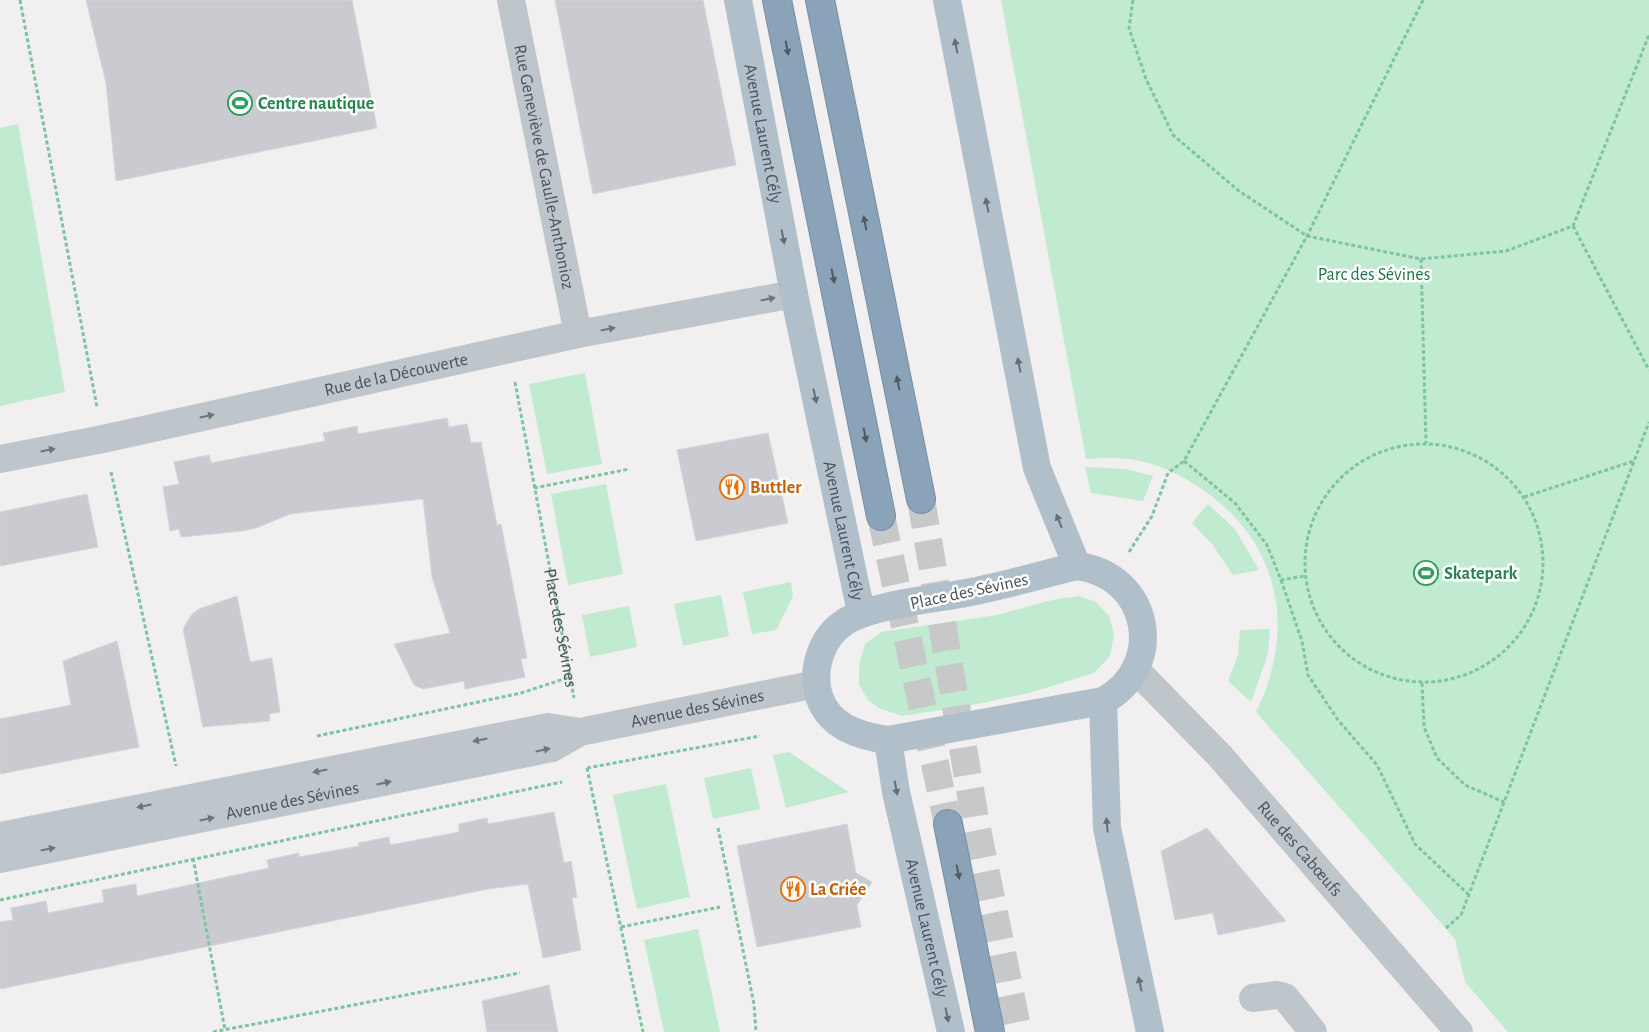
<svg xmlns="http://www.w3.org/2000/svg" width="1649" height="1032" font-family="'Alegreya Sans',sans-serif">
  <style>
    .green { fill: #c1ebd0 }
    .building { fill: #c9cbd1; stroke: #d3d5da }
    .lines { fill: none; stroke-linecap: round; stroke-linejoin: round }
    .highway-tunnel { stroke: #c7c8ca; stroke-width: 28; stroke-dasharray: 28 14; stroke-linecap: butt }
    .highway-casing { stroke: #768ea5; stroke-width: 30 }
    .path { stroke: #7cc59f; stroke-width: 3; stroke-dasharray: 4 2.5; stroke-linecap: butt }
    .minor { stroke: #bec6cc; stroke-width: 28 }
    .major { stroke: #b1bfcb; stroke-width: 28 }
    .highway { stroke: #8ba3b9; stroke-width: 28 }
    .oneway { fill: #626d76 }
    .oneway2 { fill: #4f5a64 }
    .oneway3 { fill: #6b757c }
    .labels { text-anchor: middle; stroke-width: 5; stroke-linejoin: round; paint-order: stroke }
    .leisure-label { font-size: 18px; font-weight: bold; fill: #27864d; stroke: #fff; text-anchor: start }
    .street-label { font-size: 18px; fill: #48525a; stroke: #fff }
    .park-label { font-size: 18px; fill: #207547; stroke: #fff }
    .food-label { font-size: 18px; font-weight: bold; fill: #c56008; stroke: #fff; text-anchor: start }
  </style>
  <rect width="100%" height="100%" fill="#f1efef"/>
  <!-- green -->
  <path class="green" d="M 1001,0 L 1649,0 L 1649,1032 L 1508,1032 L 1465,982 L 1455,939 L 1256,712 C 1298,627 1279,538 1197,486 C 1178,474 1159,464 1135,460 C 1119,457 1102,458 1086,459 Z
    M 18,124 L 65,392 L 0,406 L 0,128 Z
    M 585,373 L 602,464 L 547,474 L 529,384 Z
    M 1085,467 L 1126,469 L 1153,476 L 1143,501 L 1091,493 Z
    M 606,484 L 623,574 L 568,585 L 551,494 Z
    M 1208,504 L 1235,529 L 1259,570 L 1233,575 L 1212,544 L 1192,523 Z
    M 791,582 L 793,596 L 776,630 L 752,634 L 743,592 Z
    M 721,595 L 729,636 L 683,646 L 674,604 Z
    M 1079,596 L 1096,602 L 1109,616 L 1114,634 L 1110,656 L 1094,673 L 1029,693 L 968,706 L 902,716 L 879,708 L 868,700 L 859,685 L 859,665 L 865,644 L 881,632 L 997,615 L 1052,600 Z
    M 629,606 L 637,647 L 590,657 L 582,615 Z
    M 1270,629 L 1268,654 L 1251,702 L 1228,681 L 1238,655 L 1240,630 Z
    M 789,752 L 849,792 L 786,808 L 773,755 Z
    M 751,768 L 760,809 L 713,819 L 704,778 Z
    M 666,784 L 690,897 L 637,909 L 613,795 Z
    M 698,929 L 720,1032 L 664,1032 L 644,940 Z"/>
  <!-- building -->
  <path class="building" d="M 86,0 L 352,0 L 377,128 L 116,181 L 106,83 Z
    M 555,0 L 703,0 L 736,165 L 593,194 Z
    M 447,418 L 449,427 L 467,424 L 471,443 L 481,442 L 497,525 L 501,524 L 527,658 L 521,659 L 525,677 L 465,689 L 464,681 L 423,689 L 414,685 L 394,644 L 450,633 L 432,577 L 423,499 L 290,514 L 256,528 L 242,531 L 181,537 L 179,529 L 170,531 L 163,487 L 179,484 L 174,462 L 209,455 L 211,463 L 325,441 L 323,433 L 357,426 L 358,434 Z
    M 768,433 L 788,523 L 696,541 L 677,450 Z
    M 87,494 L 98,547 L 0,566 L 0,512 Z
    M 237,596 L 250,662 L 272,658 L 280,712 L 269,714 L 270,721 L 203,727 L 183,629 L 192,614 L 199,609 Z
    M 117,641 L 139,747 L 0,774 L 0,719 L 71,705 L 63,661 Z
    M 554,812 L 564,863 L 571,861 L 577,897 L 572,898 L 581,950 L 543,958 L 528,884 L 488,889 L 0,989 L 0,922 L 13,920 L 11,908 L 46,901 L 48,913 L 104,902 L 102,890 L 136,884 L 137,896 L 269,868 L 267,860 L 299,853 L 299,857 L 359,846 L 358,843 L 389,837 L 390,845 L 459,832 L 459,824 L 487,818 L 488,824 Z
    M 847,824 L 856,873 L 872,882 L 857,905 L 861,927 L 757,947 L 737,846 Z
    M 1207,828 L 1286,921 L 1218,935 L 1213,913 L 1175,920 L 1161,851 Z
    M 549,985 L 558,1032 L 487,1032 L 482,1001 Z"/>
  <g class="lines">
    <!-- highway-tunnel -->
    <path class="highway-tunnel" d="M 921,499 L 975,819 L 1018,1032
      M 881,516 L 948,824"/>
    <defs>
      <path id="highway" d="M 777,0 L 881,516
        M 820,0 L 921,499
        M 948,824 L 990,1032"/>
    </defs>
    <!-- highway casing -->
    <use href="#highway" class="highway-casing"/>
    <!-- path -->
    <g class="path">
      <path d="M 20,0 L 97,407"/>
      <path d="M 1133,0 L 1129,28 L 1146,79 L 1173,135 L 1239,191 L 1307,236 L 1421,259 L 1506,251 L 1573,226 L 1649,35"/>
      <path d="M 1573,226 L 1649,370"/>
      <path d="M 1421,259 L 1426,443"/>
      <path id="s1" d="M 515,382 L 574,698"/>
      <circle cx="1424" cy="563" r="119"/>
      <path d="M 1184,461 L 1235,503 L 1267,545 L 1281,580 L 1305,576"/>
      <path d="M 111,472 L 176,766"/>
      <path d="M 534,488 L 629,469"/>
      <path d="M 1524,497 L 1634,461"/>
      <path d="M 1129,552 L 1152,516 L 1168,473 L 1184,461 L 1307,236 L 1423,0"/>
      <path d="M 1281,580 L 1302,641 L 1308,675 L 1338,720 L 1377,765 L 1415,844 L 1469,895"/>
      <path d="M 1422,683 L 1424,727 L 1437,758 L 1465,785 L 1504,802"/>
      <path d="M 317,736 L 521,693 L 570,677"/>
      <path d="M 587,768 L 760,736"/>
      <path d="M 587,768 L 643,1032"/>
      <path d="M 718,828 L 754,1004 L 756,1032"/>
      <path d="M 193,858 L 225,1030"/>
      <path d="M 0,900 L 562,782"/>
      <path d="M 621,927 L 720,907"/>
      <path d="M 1446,928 L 1461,915 L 1649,422"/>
      <path d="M 213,1032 L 520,973"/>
    </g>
    <!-- minor -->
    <g class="minor">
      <path id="s2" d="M 511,0 L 578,334"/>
      <path id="s3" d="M 0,459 L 103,439 L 578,334 L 794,294"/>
      <path id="s4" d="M 1135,669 L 1220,756 L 1459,1032"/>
      <path d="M 0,836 L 548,727 L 580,732"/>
      <path id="s5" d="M 0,859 L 552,748 L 580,732 L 816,684"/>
      <path d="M 1253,998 L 1277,995 L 1285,997 L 1313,1032"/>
    </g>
    <!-- major -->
    <g class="major">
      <path id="s6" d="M 738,0 L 794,294 L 861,612"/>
      <path d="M 947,0 L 1037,468 L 1077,566"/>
      <path d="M 1077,566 C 1151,575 1167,667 1103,701 L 888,740 C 859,736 829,727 819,696 C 811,670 821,637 845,622 C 870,605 934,599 966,593 C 1003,586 1040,575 1077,566 Z"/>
      <path d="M 1103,701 L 1107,828 L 1150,1032"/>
      <path id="s7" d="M 888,740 L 896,792 L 951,1032"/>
    </g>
    <!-- highway -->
    <use href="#highway" class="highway"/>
  </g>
  <!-- one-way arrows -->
  <defs><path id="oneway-solid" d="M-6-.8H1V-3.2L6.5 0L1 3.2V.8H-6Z" transform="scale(1.25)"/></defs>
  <g class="oneway">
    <use href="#oneway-solid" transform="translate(956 46) rotate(-101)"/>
    <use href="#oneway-solid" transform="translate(987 205) rotate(-101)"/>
    <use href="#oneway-solid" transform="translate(783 237) rotate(79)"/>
    <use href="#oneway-solid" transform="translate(1019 365) rotate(-101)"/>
    <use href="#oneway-solid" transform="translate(815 396) rotate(78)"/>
    <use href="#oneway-solid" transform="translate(1059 521) rotate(-112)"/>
    <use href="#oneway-solid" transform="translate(896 788) rotate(80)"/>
    <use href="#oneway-solid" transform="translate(1107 825) rotate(-95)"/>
    <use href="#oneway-solid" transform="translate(1140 984) rotate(-102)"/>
    <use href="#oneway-solid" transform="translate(947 1015) rotate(78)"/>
  </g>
  <g class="oneway2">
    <use href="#oneway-solid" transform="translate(787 48) rotate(79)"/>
    <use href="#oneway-solid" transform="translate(865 223) rotate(-101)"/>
    <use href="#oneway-solid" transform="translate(833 276) rotate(79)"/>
    <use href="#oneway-solid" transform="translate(898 383) rotate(-101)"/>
    <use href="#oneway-solid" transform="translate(865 435) rotate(79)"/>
    <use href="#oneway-solid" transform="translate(958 872) rotate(79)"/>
  </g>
  <g class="oneway3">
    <use href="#oneway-solid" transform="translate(768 299) rotate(-11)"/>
    <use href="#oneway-solid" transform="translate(608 329) rotate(-11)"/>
    <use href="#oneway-solid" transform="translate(207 416) rotate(-12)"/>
    <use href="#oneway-solid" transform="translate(48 450) rotate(-11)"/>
    <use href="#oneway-solid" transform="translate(480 740) rotate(169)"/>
    <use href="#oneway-solid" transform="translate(543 750) rotate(-12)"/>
    <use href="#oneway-solid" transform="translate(320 771) rotate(169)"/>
    <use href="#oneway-solid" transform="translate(384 783) rotate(-12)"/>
    <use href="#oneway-solid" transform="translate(144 806) rotate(168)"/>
    <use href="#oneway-solid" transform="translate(207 819) rotate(-12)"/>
    <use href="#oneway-solid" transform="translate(48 849) rotate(-11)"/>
  </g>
  <!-- icons -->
  <defs>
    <symbol id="stadium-ring" viewBox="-11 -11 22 22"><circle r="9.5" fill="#fff" stroke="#2e9e5b" stroke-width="1.5"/><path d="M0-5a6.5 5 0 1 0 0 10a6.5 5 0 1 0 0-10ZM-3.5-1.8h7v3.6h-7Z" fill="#2e9e5b"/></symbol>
    <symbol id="restaurant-ring" viewBox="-11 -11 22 22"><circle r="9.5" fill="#fff" stroke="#e8710a" stroke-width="1.5"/><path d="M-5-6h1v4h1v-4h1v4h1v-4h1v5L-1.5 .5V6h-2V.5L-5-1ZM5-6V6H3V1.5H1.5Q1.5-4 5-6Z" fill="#e8710a"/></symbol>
  </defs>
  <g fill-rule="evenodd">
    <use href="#stadium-ring" x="226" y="89" width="28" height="28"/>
    <use href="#restaurant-ring" x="718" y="473" width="28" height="28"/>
    <use href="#stadium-ring" x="1412" y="559" width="28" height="28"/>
    <use href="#restaurant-ring" x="779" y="875" width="28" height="28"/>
  </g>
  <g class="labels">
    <!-- leisure labels -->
    <g class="leisure-label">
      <text x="258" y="109">Centre nautique</text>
      <text x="1444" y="579">Skatepark</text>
    </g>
    <!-- street labels -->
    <g class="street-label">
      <text dy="6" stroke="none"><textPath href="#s6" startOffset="136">Avenue Laurent Cély</textPath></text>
      <text dy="6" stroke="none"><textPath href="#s2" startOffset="170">Rue Geneviève de Gaulle-Anthonioz</textPath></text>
      <text dy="6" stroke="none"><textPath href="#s3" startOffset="405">Rue de la Découverte</textPath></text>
      <text dy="6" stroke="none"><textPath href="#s6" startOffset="541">Avenue Laurent Cély</textPath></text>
      <text transform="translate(969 591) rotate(-12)" y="6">Place des Sévines</text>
      <text dy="6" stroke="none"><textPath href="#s1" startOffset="250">Place des Sévines</textPath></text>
      <text dy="6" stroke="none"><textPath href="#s5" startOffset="715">Avenue des Sévines</textPath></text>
      <text dy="6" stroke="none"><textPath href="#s5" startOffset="298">Avenue des Sévines</textPath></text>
      <text dy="6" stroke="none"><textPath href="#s4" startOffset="244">Rue des Cabœufs</textPath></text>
      <text dy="6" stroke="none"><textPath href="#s7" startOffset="192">Avenue Laurent Cély</textPath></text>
    </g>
    <!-- park labels -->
    <g class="park-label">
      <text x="1374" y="280">Parc des Sévines</text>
    </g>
    <!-- food labels -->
    <g class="food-label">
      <text x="750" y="493">Buttler</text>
      <text x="810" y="895">La Criée</text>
    </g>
  </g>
</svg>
